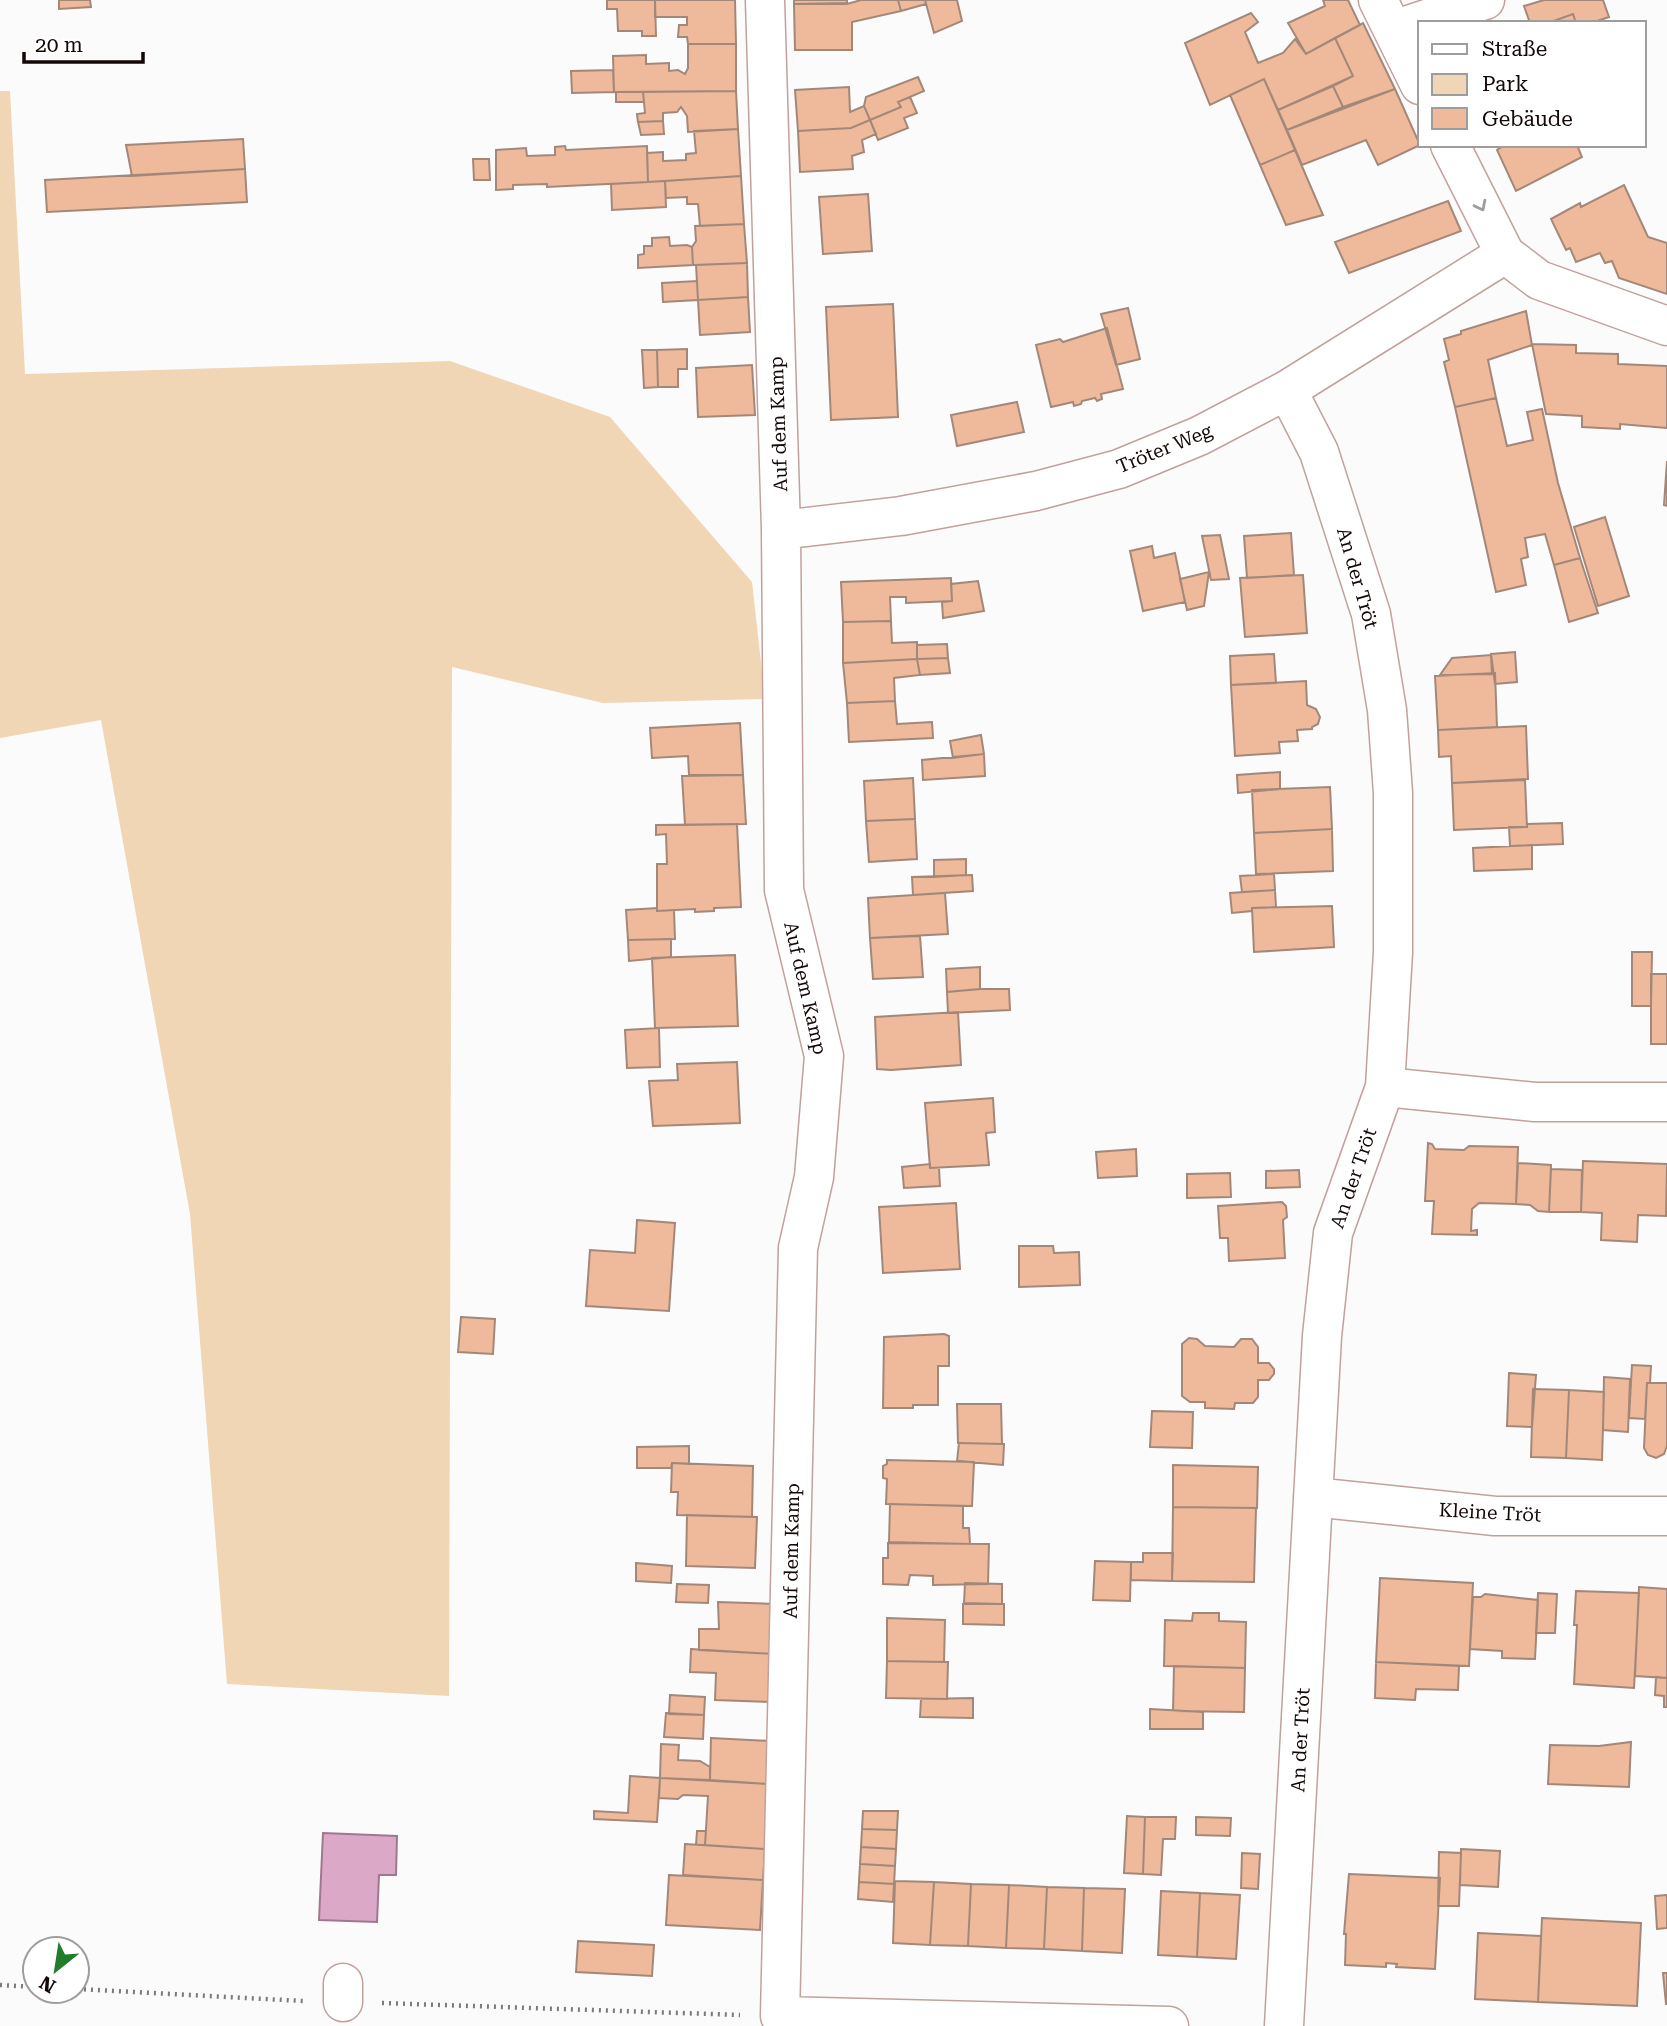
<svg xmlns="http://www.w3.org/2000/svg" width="1667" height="2026" font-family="'Roboto Serif',serif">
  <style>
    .green { fill: #f0d6b4 }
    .water { fill: #dca8c8; stroke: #a0788e; stroke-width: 2 }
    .building { fill: #efba9b; stroke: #a3887a; stroke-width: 2 }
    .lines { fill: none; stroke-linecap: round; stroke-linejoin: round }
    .minor-casing { stroke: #c2a19c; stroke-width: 41 }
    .path { stroke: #7e7877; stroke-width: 4.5; stroke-dasharray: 2 5; stroke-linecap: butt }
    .minor { stroke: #fff; stroke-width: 38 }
    .oneway { stroke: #a19c9c }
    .labels { text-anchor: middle; stroke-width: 5; stroke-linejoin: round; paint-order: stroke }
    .street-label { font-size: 19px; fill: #130807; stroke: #fff }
  </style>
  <rect width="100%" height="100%" fill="#fbfbfb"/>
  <!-- green -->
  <path class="green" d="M 0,91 L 10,91 L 25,374 L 450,361 L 610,417 L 752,582 L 765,699 L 603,703 L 452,667 L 449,1696 L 227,1684 L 190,1214 L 101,720 L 0,738 Z"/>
  <!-- water -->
  <path class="water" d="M 323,1833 L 397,1836 L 396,1875 L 379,1875 L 377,1922 L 319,1920 Z"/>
  <!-- building -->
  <path class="building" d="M 59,0 L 90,0 L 91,7 L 59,9 Z
    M 607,0 L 655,0 L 656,36 L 642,36 L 642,31 L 618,31 L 617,9 L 607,9 Z
    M 655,0 L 735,0 L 736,44 L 688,44 L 687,37 L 678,37 L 679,25 L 687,25 L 687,17 L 655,17 Z
    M 794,0 L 847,0 L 847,3 L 794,4 Z
    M 861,0 L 898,0 L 901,11 L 852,22 L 852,50 L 795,50 L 794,4 L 847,4 Z
    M 898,0 L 925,0 L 926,4 L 901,11 Z
    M 925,0 L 957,0 L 962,21 L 934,33 Z
    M 1323,0 L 1348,0 L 1360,25 L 1306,54 L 1288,23 L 1325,6 Z
    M 1544,0 L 1603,0 L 1609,17 L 1591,23 L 1576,23 L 1573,14 L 1548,23 L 1530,23 L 1524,6 Z
    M 1251,13 L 1258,22 L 1245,32 L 1258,63 L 1283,53 L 1295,39 L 1306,54 L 1335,38 L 1353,76 L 1278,110 L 1264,79 L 1210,105 L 1185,43 Z
    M 1573,14 L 1576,23 L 1548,23 Z
    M 1363,23 L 1395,89 L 1343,107 L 1333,86 L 1353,76 L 1335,38 Z
    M 688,44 L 736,44 L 736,91 L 614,92 L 613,56 L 646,55 L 646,64 L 669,63 L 669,71 L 678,70 L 685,74 L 688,68 Z
    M 613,70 L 614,92 L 572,93 L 571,71 Z
    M 918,77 L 924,91 L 898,102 L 901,107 L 870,120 L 864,106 L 866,97 Z
    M 1264,79 L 1295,150 L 1260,165 L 1230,95 Z
    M 1333,86 L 1343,107 L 1287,130 L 1278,110 Z
    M 849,87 L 850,112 L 864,106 L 870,120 L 851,128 L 798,131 L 795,90 Z
    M 1395,89 L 1420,145 L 1378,165 L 1366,140 L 1302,165 L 1287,130 Z
    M 736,91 L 738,129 L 688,132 L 687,116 L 681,107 L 677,112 L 663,113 L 663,121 L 638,122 L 637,114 L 645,113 L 643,92 Z
    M 616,92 L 643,92 L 644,102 L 616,102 Z
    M 910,97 L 917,113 L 904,118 L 908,128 L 878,140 L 870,120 L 901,107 L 898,102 Z
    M 870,120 L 876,134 L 862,140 L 864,152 L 852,156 L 853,169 L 800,172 L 798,131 L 851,128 Z
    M 663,121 L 664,134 L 641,135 L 638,122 Z
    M 738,129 L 741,176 L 648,182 L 647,153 L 663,152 L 663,161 L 686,160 L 686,154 L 696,153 L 694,131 Z
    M 243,139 L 245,169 L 132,176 L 126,145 Z
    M 1505,145 L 1577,145 L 1582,157 L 1516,191 L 1497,150 Z
    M 565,146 L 566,150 L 647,146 L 648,182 L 547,187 L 547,184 L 513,185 L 513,189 L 496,190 L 496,150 L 526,148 L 527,156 L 555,155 L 555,147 Z
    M 1295,150 L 1323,215 L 1286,225 L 1260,165 Z
    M 473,159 L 489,159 L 490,180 L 474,180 Z
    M 245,169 L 247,202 L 47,212 L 45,180 Z
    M 741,176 L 744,224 L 700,226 L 698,204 L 687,204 L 687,197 L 666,198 L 665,181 Z
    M 665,181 L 666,207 L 612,210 L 611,184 Z
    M 1624,185 L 1648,237 L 1667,243 L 1667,294 L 1619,278 L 1612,261 L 1605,263 L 1600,253 L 1576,262 L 1570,248 L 1566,250 L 1551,219 L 1580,203 L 1581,207 Z
    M 868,194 L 872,251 L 823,254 L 819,197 Z
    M 1448,201 L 1461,231 L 1349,273 L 1335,242 Z
    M 744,224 L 747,263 L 693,265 L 692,247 L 696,241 L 695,226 Z
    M 669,237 L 670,246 L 687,245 L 692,247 L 693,265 L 638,268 L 638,255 L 644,254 L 644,246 L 652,246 L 652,238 Z
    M 747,263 L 748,297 L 698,300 L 696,265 Z
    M 697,281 L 698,300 L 663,302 L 662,283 Z
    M 748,297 L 750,332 L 700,335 L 698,300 Z
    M 893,304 L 898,417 L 831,420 L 826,307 Z
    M 1128,308 L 1140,359 L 1116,365 L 1101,314 Z
    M 1526,311 L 1532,345 L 1488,360 L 1496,398 L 1455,407 L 1444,362 L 1449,360 L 1444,339 L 1461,334 L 1461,331 Z
    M 1107,328 L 1123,389 L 1101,394 L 1102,399 L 1097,401 L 1095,398 L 1082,401 L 1081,404 L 1074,406 L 1073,402 L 1051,407 L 1036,345 L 1060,339 L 1063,342 Z
    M 1532,344 L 1576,345 L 1576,353 L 1618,354 L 1618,364 L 1667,366 L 1667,428 L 1620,424 L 1620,429 L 1582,427 L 1582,416 L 1546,414 Z
    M 687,349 L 687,369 L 678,369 L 678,387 L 658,387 L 657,350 Z
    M 642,350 L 657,350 L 658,387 L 644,388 Z
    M 752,365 L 755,415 L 698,417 L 696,368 Z
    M 1496,398 L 1507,446 L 1533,440 L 1527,412 L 1542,409 L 1558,483 L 1580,558 L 1554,565 L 1545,534 L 1525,538 L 1528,557 L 1521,559 L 1526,585 L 1496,592 L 1455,407 Z
    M 1017,402 L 1024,432 L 957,446 L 951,415 Z
    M 1667,461 L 1667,506 L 1664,505 Z
    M 1605,517 L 1629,596 L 1598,606 L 1574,527 Z
    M 1291,533 L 1294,575 L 1247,578 L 1244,536 Z
    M 1220,535 L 1229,579 L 1211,580 L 1202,536 Z
    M 1152,546 L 1154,558 L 1175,553 L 1185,602 L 1143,611 L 1130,551 Z
    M 1580,558 L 1598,613 L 1569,622 L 1554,565 Z
    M 1209,572 L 1204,606 L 1187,610 L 1180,579 Z
    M 1303,575 L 1307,633 L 1245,637 L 1240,578 Z
    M 951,578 L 952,601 L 906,603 L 906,597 L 890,597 L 891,621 L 843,622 L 841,582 Z
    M 978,581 L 984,611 L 943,618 L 942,602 L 952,601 L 951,584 Z
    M 891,621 L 892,643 L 917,642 L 917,659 L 843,663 L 843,622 Z
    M 947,644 L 948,658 L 917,659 L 917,645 Z
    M 1515,652 L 1517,682 L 1495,684 L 1491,654 Z
    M 1274,654 L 1276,683 L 1231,685 L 1230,656 Z
    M 1491,655 L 1492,674 L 1440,675 L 1452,658 Z
    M 948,658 L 950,673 L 920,675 L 917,659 Z
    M 917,659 L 920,675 L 894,678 L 895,701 L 847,703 L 843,663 Z
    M 1495,673 L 1497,727 L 1438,730 L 1435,676 Z
    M 1306,681 L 1307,705 L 1316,709 L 1320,717 L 1318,724 L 1312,727 L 1312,729 L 1297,730 L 1298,741 L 1279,742 L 1280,753 L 1235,756 L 1231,685 Z
    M 895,701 L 897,724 L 932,722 L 933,738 L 849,742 L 847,703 Z
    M 740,723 L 743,775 L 689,775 L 688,756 L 652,758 L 650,728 Z
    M 1526,726 L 1528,779 L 1452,783 L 1451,756 L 1439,757 L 1438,730 Z
    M 981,735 L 984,754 L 953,758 L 950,741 Z
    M 984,754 L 985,776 L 923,780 L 922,760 Z
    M 1280,772 L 1280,789 L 1238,793 L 1237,775 Z
    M 743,775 L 746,824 L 685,825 L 682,776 Z
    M 913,778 L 915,819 L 866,821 L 864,781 Z
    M 1525,780 L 1527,827 L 1454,830 L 1452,783 Z
    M 1330,787 L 1332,829 L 1254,833 L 1252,790 Z
    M 915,819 L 917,859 L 869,862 L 866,821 Z
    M 1562,823 L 1563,844 L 1510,846 L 1509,827 L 1527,827 L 1527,824 Z
    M 737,824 L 741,907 L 714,908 L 714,911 L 695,912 L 695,909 L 657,911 L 657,864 L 667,864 L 666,834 L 656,835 L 656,825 Z
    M 1332,829 L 1333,871 L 1256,874 L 1254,833 Z
    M 1532,845 L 1532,869 L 1474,871 L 1473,848 Z
    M 966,859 L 966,875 L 934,877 L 934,860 Z
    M 1274,874 L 1275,890 L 1242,892 L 1240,876 Z
    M 972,875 L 973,891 L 913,895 L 912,877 Z
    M 1275,890 L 1276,907 L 1252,908 L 1252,911 L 1232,913 L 1230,893 Z
    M 945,893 L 948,934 L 870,938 L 868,898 Z
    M 1332,906 L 1334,947 L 1254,952 L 1252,908 Z
    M 657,908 L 657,911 L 674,910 L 675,939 L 628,940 L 626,910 Z
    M 920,936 L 923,977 L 873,979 L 870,938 Z
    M 671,939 L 671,957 L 629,961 L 628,940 Z
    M 1632,952 L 1652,952 L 1651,1006 L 1632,1006 Z
    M 735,955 L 738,1026 L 655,1028 L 652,958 Z
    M 980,967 L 980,989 L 947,992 L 946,969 Z
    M 1651,974 L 1667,974 L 1667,1044 L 1651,1044 Z
    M 980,989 L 1009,989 L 1010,1010 L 948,1013 L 947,992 Z
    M 958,1012 L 961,1065 L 891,1070 L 877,1069 L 875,1017 Z
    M 659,1028 L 660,1067 L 627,1068 L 625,1030 Z
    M 737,1062 L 740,1123 L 653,1126 L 649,1081 L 678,1080 L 677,1064 Z
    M 993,1098 L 995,1132 L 986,1133 L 989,1165 L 930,1168 L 925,1103 Z
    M 1428,1143 L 1432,1144 L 1435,1149 L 1464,1150 L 1469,1146 L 1518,1147 L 1516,1204 L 1479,1203 L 1472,1209 L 1471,1231 L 1477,1230 L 1477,1235 L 1432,1234 L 1434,1201 L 1425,1201 Z
    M 1136,1149 L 1137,1176 L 1098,1178 L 1096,1152 Z
    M 1583,1161 L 1667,1164 L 1666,1216 L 1638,1215 L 1637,1242 L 1601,1240 L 1602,1213 L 1581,1212 Z
    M 1518,1163 L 1551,1165 L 1549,1212 L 1538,1211 L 1530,1205 L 1516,1204 Z
    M 930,1164 L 930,1168 L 939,1168 L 940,1186 L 904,1188 L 902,1167 Z
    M 1551,1169 L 1582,1170 L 1581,1212 L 1549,1212 Z
    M 1299,1170 L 1300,1187 L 1266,1188 L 1266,1171 Z
    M 1230,1173 L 1231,1197 L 1187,1198 L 1187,1174 Z
    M 1282,1202 L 1286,1206 L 1287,1217 L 1283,1220 L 1285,1258 L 1229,1261 L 1228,1238 L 1220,1238 L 1218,1206 Z
    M 956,1203 L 960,1269 L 883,1273 L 879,1207 Z
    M 637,1220 L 675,1223 L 669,1311 L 586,1306 L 590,1250 L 635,1253 Z
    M 1019,1246 L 1053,1246 L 1054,1253 L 1079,1252 L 1080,1285 L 1019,1287 Z
    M 461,1317 L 495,1319 L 493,1354 L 458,1352 Z
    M 944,1334 L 949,1336 L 949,1366 L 938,1366 L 938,1405 L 913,1405 L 913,1408 L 883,1408 L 884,1337 Z
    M 1189,1338 L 1197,1339 L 1205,1346 L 1234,1347 L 1241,1339 L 1252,1339 L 1258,1347 L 1258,1363 L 1269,1363 L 1274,1369 L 1274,1374 L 1269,1380 L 1258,1380 L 1258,1397 L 1253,1403 L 1235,1403 L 1234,1409 L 1205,1408 L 1205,1402 L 1190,1402 L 1182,1396 L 1182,1344 Z
    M 1632,1365 L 1651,1366 L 1650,1383 L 1647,1383 L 1645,1419 L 1629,1418 Z
    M 1509,1373 L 1536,1375 L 1532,1427 L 1507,1426 Z
    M 1604,1377 L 1630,1379 L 1628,1432 L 1603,1430 Z
    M 1647,1383 L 1667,1383 L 1667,1446 L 1664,1454 L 1656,1458 L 1648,1455 L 1644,1448 Z
    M 1533,1389 L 1569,1390 L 1566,1458 L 1531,1457 Z
    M 1569,1390 L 1604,1392 L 1602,1460 L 1566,1458 Z
    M 957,1404 L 1001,1404 L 1002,1444 L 958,1443 Z
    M 1152,1411 L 1193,1412 L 1192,1448 L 1150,1447 Z
    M 959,1443 L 1004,1444 L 1003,1465 L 957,1461 Z
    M 689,1446 L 689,1464 L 672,1463 L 671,1468 L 637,1468 L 637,1447 Z
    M 887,1460 L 974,1462 L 972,1506 L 886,1504 L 887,1479 L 883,1478 L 883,1466 L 887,1464 Z
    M 672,1463 L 753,1466 L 752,1517 L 677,1515 L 678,1492 L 671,1492 Z
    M 1173,1465 L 1258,1467 L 1257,1508 L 1173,1507 Z
    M 890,1504 L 963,1506 L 963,1528 L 969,1528 L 970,1544 L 889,1542 Z
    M 1173,1507 L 1256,1508 L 1254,1582 L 1172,1581 Z
    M 687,1515 L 757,1517 L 755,1568 L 686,1566 Z
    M 888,1543 L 989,1544 L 988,1584 L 933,1585 L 933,1576 L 910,1575 L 908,1585 L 883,1584 L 883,1558 L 888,1558 Z
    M 1143,1553 L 1173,1553 L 1172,1581 L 1131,1580 L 1131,1562 L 1143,1562 Z
    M 1095,1561 L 1131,1562 L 1130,1601 L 1093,1600 Z
    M 636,1563 L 672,1566 L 671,1583 L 636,1581 Z
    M 1380,1578 L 1473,1583 L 1469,1666 L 1376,1662 Z
    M 965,1583 L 1002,1584 L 1002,1604 L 964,1603 Z
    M 677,1584 L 709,1585 L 708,1603 L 676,1602 Z
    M 1639,1587 L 1667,1589 L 1667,1678 L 1635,1676 Z
    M 1576,1591 L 1639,1593 L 1634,1688 L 1574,1684 L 1577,1625 L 1574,1625 Z
    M 1538,1593 L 1557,1594 L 1555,1633 L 1536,1633 Z
    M 1485,1594 L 1538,1600 L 1535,1659 L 1502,1658 L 1502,1651 L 1470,1649 L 1473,1597 L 1481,1597 Z
    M 718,1602 L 775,1604 L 774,1654 L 699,1650 L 699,1629 L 719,1629 Z
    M 963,1604 L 1004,1604 L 1004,1625 L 963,1624 Z
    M 1193,1613 L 1219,1613 L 1219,1621 L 1246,1622 L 1245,1668 L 1164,1666 L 1165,1620 L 1192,1621 Z
    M 887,1618 L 945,1620 L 944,1662 L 887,1661 Z
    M 691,1649 L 774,1654 L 772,1702 L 715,1700 L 716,1673 L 690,1672 Z
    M 887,1661 L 948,1662 L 947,1699 L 886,1698 Z
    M 1376,1662 L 1459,1666 L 1458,1690 L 1416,1689 L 1415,1700 L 1375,1698 Z
    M 1174,1666 L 1245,1668 L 1244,1712 L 1173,1711 Z
    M 1656,1677 L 1667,1678 L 1667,1707 L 1664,1707 L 1664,1696 L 1655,1695 Z
    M 670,1695 L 705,1697 L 704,1715 L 669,1714 Z
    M 973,1698 L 973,1718 L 920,1717 L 921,1699 Z
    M 1150,1709 L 1203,1712 L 1203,1729 L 1150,1729 Z
    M 666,1713 L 704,1715 L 703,1739 L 664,1737 Z
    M 711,1738 L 770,1741 L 768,1784 L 710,1780 Z
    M 1631,1742 L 1629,1787 L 1548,1784 L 1550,1745 L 1599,1746 Z
    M 661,1744 L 679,1745 L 678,1760 L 700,1761 L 710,1767 L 710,1780 L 660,1778 Z
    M 630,1776 L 660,1778 L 657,1822 L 594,1819 L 594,1811 L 628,1813 Z
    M 660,1778 L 768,1784 L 765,1849 L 705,1845 L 708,1796 L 683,1795 L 678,1799 L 659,1798 Z
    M 863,1811 L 898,1811 L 897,1830 L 862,1829 Z
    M 1127,1816 L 1145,1817 L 1143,1874 L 1124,1873 Z
    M 1145,1817 L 1176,1817 L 1175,1839 L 1163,1839 L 1161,1875 L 1143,1874 Z
    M 1196,1817 L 1231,1818 L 1230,1836 L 1196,1835 Z
    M 862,1829 L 897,1830 L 896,1849 L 861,1847 Z
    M 697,1831 L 706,1831 L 705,1845 L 696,1845 Z
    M 685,1844 L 765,1849 L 763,1880 L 683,1875 Z
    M 861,1847 L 896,1849 L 895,1866 L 860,1864 Z
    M 1461,1849 L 1500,1851 L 1498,1887 L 1460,1885 Z
    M 1439,1852 L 1461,1853 L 1459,1906 L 1438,1906 Z
    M 1242,1853 L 1260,1854 L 1258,1889 L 1241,1888 Z
    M 860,1864 L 895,1866 L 894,1884 L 859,1882 Z
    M 1349,1874 L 1440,1878 L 1435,1969 L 1396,1967 L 1397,1964 L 1386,1963 L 1386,1967 L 1345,1965 L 1346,1934 L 1344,1934 Z
    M 669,1875 L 763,1880 L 760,1930 L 666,1925 Z
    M 895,1881 L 934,1882 L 930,1945 L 893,1943 Z
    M 859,1882 L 894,1884 L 893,1902 L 858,1899 Z
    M 934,1882 L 971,1884 L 968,1946 L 930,1945 Z
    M 971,1884 L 1009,1885 L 1006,1948 L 968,1946 Z
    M 1009,1885 L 1047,1887 L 1044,1949 L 1006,1948 Z
    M 1047,1887 L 1084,1888 L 1082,1951 L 1044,1949 Z
    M 1084,1888 L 1125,1889 L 1122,1953 L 1082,1951 Z
    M 1161,1891 L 1200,1893 L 1197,1957 L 1158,1955 Z
    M 1200,1893 L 1240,1895 L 1236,1959 L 1197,1957 Z
    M 1667,1895 L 1667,1928 L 1657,1929 L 1655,1896 Z
    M 1542,1918 L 1641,1923 L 1637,2006 L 1538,2002 Z
    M 1478,1933 L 1541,1936 L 1538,2002 L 1475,1999 Z
    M 578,1941 L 654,1945 L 652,1976 L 576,1972 Z
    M 1663,1973 L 1667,1973 L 1667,2004 L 1666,2004 Z"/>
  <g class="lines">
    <defs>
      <path id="minor" d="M 765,0 L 781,530 L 784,890 L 824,1056 L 814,1177 L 798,1248 L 780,2016 L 1169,2026
        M 1378,0 L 1420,85
        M 1393,30 L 1485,0
        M 1450,145 L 1505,254 L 1539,280 L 1667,326
        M 781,530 L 901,516 L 1036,491 L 1119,469 L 1199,436 L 1287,390 L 1505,254
        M 1385,1087 L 1535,1102 L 1667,1102
        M 1313,1497 L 1495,1516 L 1667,1516
        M 343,2002 L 343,1983
        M 1284,2026 L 1322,1336 L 1333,1233 L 1385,1087 L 1393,952 L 1393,793 L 1387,710 L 1371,614 L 1319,452 L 1287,390"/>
    </defs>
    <!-- minor casing -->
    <use href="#minor" class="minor-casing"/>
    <!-- path -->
    <path class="path" d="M 0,1985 L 35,1987
      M 77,1989 L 303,2001
      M 382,2003 L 740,2015"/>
    <!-- minor -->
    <use href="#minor" class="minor"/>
  </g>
  <!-- one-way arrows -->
  <defs><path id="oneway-chevron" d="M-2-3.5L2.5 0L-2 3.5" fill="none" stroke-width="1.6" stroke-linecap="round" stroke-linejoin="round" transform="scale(1.75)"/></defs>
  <use class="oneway" href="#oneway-chevron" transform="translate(1481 206) rotate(63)"/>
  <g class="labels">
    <!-- street labels -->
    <g class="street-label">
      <text transform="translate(778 424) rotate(-92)" y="7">Auf dem Kamp</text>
      <text transform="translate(1164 448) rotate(-22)" y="7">Tröter Weg</text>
      <text transform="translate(1358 578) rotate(74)" y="7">An der Tröt</text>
      <text transform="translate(806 988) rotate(77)" y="7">Auf dem Kamp</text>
      <text transform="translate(1353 1178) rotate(-71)" y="7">An der Tröt</text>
      <text transform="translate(1490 1512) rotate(3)" y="7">Kleine Tröt</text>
      <text transform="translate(791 1551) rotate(-89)" y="7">Auf dem Kamp</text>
      <text transform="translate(1300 1740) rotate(-87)" y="7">An der Tröt</text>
    </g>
  </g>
  <!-- legend -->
  <rect x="1418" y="21" width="228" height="126" fill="#ffffff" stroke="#a19c9c" stroke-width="2"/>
  <rect x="1432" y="44" width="35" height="10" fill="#ffffff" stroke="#a19c9c" stroke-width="2"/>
  <text x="1482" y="56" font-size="21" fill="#130807">Straße</text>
  <rect x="1432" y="74" width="35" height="21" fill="#f0d6b4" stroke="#a19c9c" stroke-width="2"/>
  <text x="1482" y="91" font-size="21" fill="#130807">Park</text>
  <rect x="1432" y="108" width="35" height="21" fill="#efba9b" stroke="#a19c9c" stroke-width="2"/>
  <text x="1482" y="126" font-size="21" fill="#130807">Gebäude</text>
  <!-- north arrow -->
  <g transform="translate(56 1970) rotate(210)"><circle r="33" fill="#ffffff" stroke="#a19c9c" stroke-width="2"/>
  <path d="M0-5L12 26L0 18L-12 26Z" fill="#217c2c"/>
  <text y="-10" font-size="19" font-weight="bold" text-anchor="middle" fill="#130807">N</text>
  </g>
  <!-- scale -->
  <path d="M24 52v10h119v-10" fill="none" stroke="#130807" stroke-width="3.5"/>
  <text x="35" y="52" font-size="21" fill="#130807" stroke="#ffffff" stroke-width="5" paint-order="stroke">20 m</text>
</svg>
